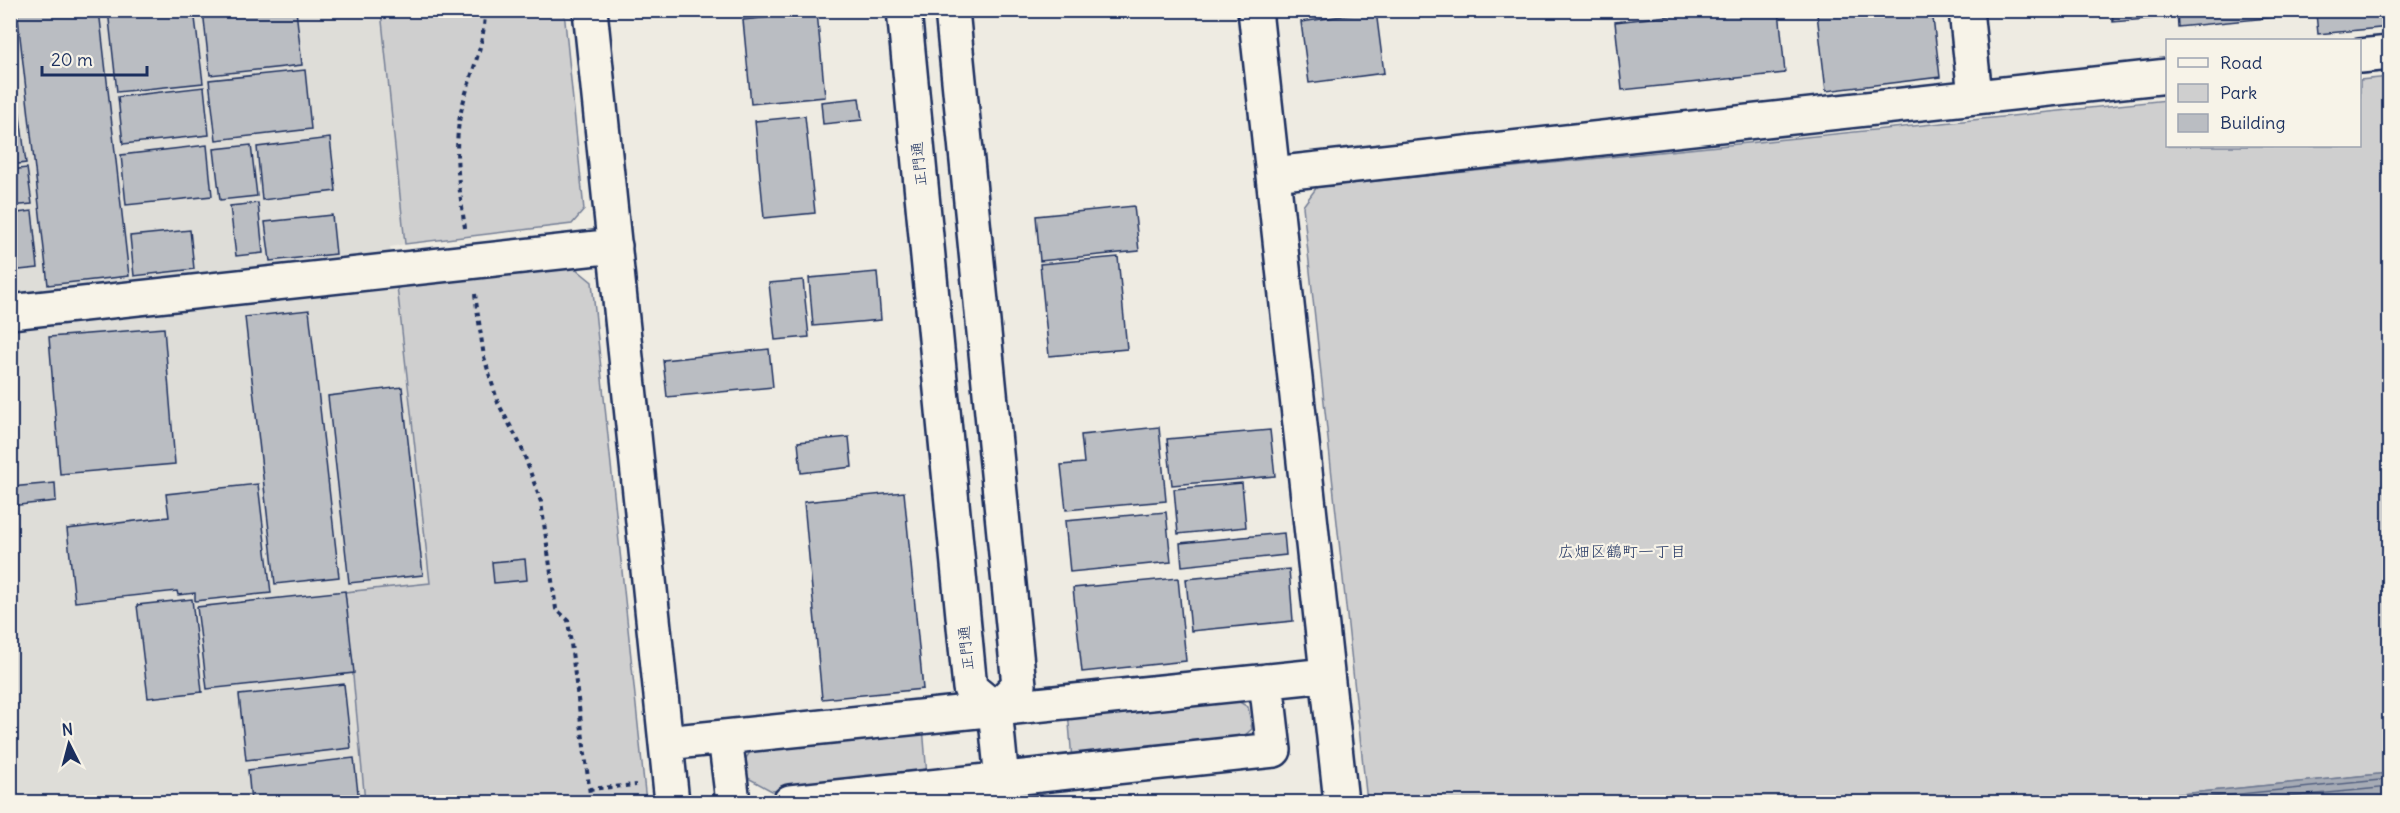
<svg xmlns="http://www.w3.org/2000/svg" width="2400" height="813" font-family="Delius,'Klee One',sans-serif">
  <style>
    .built { fill: #deddd8 }
    .green { fill: #cfcfcf; stroke: #757f96; stroke-width: 1.5 }
    .water { fill: #a6abb5; stroke: #6e7992; stroke-width: 1.5 }
    .lines { fill: none; stroke-linecap: round; stroke-linejoin: round }
    .shore { stroke: #536181; stroke-width: 1.5 }
    .building { fill: #babdc2; stroke: #1b2f5e; stroke-width: 1.5 }
    .minor-casing { stroke: #1b2f5e; stroke-width: 38 }
    .tertiary-casing { stroke: #1b2f5e; stroke-width: 38 }
    .path { stroke: #1b2f5e; stroke-width: 4; stroke-dasharray: 4.5 4.5; stroke-linecap: butt }
    .minor { stroke: #f7f3e8; stroke-width: 33 }
    .tertiary { stroke: #f7f3e8; stroke-width: 33 }
    .labels { text-anchor: middle; stroke-width: 4.5; stroke-linejoin: round; paint-order: stroke }
    .street-label { font-size: 15px; fill: #1b2f5e; stroke: #f7f3e8 }
    .neighbourhood-label { font-size: 16px; fill: #1b2f5e; stroke: #f7f3e8 }
  </style>
  <rect width="100%" height="100%" fill="#eeebe2"/>
  <filter id="ink" filterUnits="userSpaceOnUse"><feTurbulence type="fractalNoise" baseFrequency=".0167" numOctaves="2"/><feDisplacementMap in="SourceGraphic" scale="12" xChannelSelector="R" yChannelSelector="G"/><feConvolveMatrix kernelMatrix="1 2 1 2 8 2 1 2 1" color-interpolation-filters="sRGB"/></filter>
  <g filter="url(#ink)">
    <!-- built -->
    <path class="built" d="M 10,11 L 381,11 L 405,244 L 390,247 L 397,286 L 430,583 L 345,592 L 365,802 L 11,802 Z"/>
    <!-- green -->
    <path class="green" d="M 381,11 L 564,11 L 584,210 L 572,224 L 405,244 Z
      M 2389,77 L 2389,773 L 2102,802 L 1367,802 L 1303,206 L 1317,187 L 2167,100 L 2168,146 L 2360,146 L 2360,80 Z
      M 575,268 L 592,282 L 646,802 L 365,802 L 345,592 L 430,583 L 397,286 Z
      M 1226,694 L 1248,707 L 1252,729 L 1237,742 L 1072,760 L 1068,711 Z
      M 923,727 L 927,776 L 772,791 L 748,778 L 746,758 L 755,745 Z"/>
    <!-- water -->
    <path class="water" d="M 2389,773 L 2389,802 L 2102,802 Z"/>
    <g class="lines">
      <!-- shore -->
      <path class="shore" d="M 2161,802 L 2390,779
        M 2234,802 L 2390,787
        M 2323,802 L 2390,796"/>
    </g>
    <!-- building -->
    <path class="building" d="M 17,10 L 99,10 L 129,276 L 48,285 Z
      M 108,10 L 194,10 L 203,83 L 117,92 Z
      M 203,10 L 296,10 L 302,65 L 210,75 Z
      M 1721,10 L 1779,10 L 1785,73 L 1622,90 L 1615,22 Z
      M 1847,10 L 1932,10 L 1940,77 L 1826,91 L 1817,14 Z
      M 2112,10 L 2155,10 L 2156,18 L 2113,22 Z
      M 2177,10 L 2390,10 L 2390,27 L 2318,34 L 2316,13 L 2178,27 Z
      M 1376,11 L 1384,73 L 1309,83 L 1301,22 Z
      M 817,12 L 825,97 L 751,104 L 743,20 Z
      M 10,39 L 26,163 L 10,165 Z
      M 305,70 L 311,129 L 216,140 L 209,80 Z
      M 204,87 L 209,135 L 123,144 L 118,97 Z
      M 859,98 L 862,120 L 823,124 L 821,102 Z
      M 805,116 L 815,213 L 764,218 L 755,121 Z
      M 330,138 L 336,191 L 262,200 L 257,147 Z
      M 207,145 L 212,196 L 126,205 L 121,155 Z
      M 251,145 L 257,196 L 220,200 L 214,149 Z
      M 27,168 L 32,204 L 10,206 L 10,170 Z
      M 258,203 L 263,253 L 236,256 L 230,206 Z
      M 1134,206 L 1139,251 L 1040,261 L 1036,216 Z
      M 32,211 L 38,268 L 10,271 L 10,214 Z
      M 332,215 L 336,254 L 270,261 L 265,222 Z
      M 190,230 L 194,269 L 134,276 L 130,236 Z
      M 1118,257 L 1127,349 L 1049,356 L 1040,264 Z
      M 877,272 L 881,320 L 813,326 L 809,278 Z
      M 803,280 L 809,337 L 775,340 L 769,283 Z
      M 309,310 L 339,577 L 275,584 L 245,317 Z
      M 164,328 L 175,464 L 60,474 L 49,337 Z
      M 769,349 L 773,387 L 667,397 L 663,360 Z
      M 402,387 L 423,575 L 349,583 L 328,396 Z
      M 1159,427 L 1166,501 L 1066,510 L 1061,465 L 1084,463 L 1081,435 Z
      M 1270,430 L 1275,476 L 1172,485 L 1167,439 Z
      M 10,432 L 16,478 L 10,479 Z
      M 849,437 L 852,467 L 801,473 L 798,442 Z
      M 55,483 L 56,501 L 10,506 L 10,487 Z
      M 1242,483 L 1246,527 L 1178,534 L 1174,489 Z
      M 258,484 L 271,593 L 195,601 L 195,593 L 178,595 L 177,591 L 75,602 L 67,529 L 169,517 L 166,494 Z
      M 904,492 L 923,689 L 822,699 L 804,502 Z
      M 1166,512 L 1171,562 L 1070,572 L 1065,521 Z
      M 1284,533 L 1286,555 L 1182,566 L 1180,543 Z
      M 525,559 L 527,580 L 494,583 L 492,562 Z
      M 1289,569 L 1293,621 L 1191,631 L 1186,579 Z
      M 1178,578 L 1186,661 L 1082,672 L 1073,588 Z
      M 345,591 L 354,673 L 207,689 L 197,607 Z
      M 192,599 L 202,692 L 148,698 L 137,605 Z
      M 344,684 L 351,748 L 246,760 L 239,695 Z
      M 354,758 L 359,802 L 251,802 L 248,770 Z"/>
    <g class="lines">
      <defs>
        <path id="minor" d="M 590,10 L 672,802
          M 1255,10 L 1341,802
          M 1966,10 L 1975,96
          M 2360,56 L 2390,53
          M 1273,174 L 2168,76
          M 10,312 L 615,246
          M 995,709 L 1004,801
          M 725,737 L 733,802
          M 666,743 L 1327,675
          M 790,802 L 1274,750 L 1266,681"/>
        <path id="tertiary" d="M 904,10 L 970,688 L 995,709 L 1019,685 L 952,10"/>
      </defs>
      <!-- minor casing -->
      <use href="#minor" class="minor-casing"/>
      <!-- tertiary casing -->
      <use href="#tertiary" class="tertiary-casing"/>
      <!-- path -->
      <path class="path" d="M 465,228 C 460,194 454,157 459,122 C 465,84 485,50 485,10
        M 475,294 L 484,357 L 498,403 L 521,446 L 541,502 L 556,609 L 568,620 L 591,802
        M 589,789 L 636,785"/>
      <!-- minor -->
      <use href="#minor" class="minor"/>
      <!-- tertiary -->
      <use href="#tertiary" class="tertiary"/>
    </g>
  </g>
  <g class="labels">
    <!-- street labels -->
    <g class="street-label">
      <text transform="translate(919 164) rotate(-96)" y="5">正門通</text>
      <text transform="translate(966 648) rotate(-96)" y="5">正門通</text>
    </g>
    <!-- neighbourhood labels -->
    <g class="neighbourhood-label">
      <text x="1622" y="557">広畑区鶴町一丁目</text>
    </g>
  </g>
  <!-- margin -->
  <rect width="2400" height="813" fill="none" stroke="#f7f3e8" stroke-width="36"/>
  <rect x="18" y="18" width="2364" height="777" fill="none" stroke="#1b2f5e" stroke-width="2" filter="url(#ink)"/>
  <!-- legend -->
  <rect x="2166" y="39" width="195" height="108" fill="#f7f3e8" stroke="#9fa5b1" stroke-width="1.5"/>
  <rect x="2178" y="58" width="30" height="9" fill="#f7f3e8" stroke="#9fa5b1" stroke-width="1.5"/>
  <text x="2220" y="69" font-size="18" fill="#1b2f5e">Road</text>
  <rect x="2178" y="84" width="30" height="18" fill="#cfcfcf" stroke="#9fa5b1" stroke-width="1.5"/>
  <text x="2220" y="99" font-size="18" fill="#1b2f5e">Park</text>
  <rect x="2178" y="114" width="30" height="18" fill="#babdc2" stroke="#9fa5b1" stroke-width="1.5"/>
  <text x="2220" y="129" font-size="18" fill="#1b2f5e">Building</text>
  <!-- north arrow -->
  <g transform="translate(69 744) rotate(354)" stroke="#f7f3e8" stroke-width="4.5" paint-order="stroke">
  <path d="M0-4.5L10 22L0 15L-10 22Z" fill="#1b2f5e"/>
  <text y="-9" font-size="16" font-weight="bold" text-anchor="middle" fill="#1b2f5e">N</text>
  </g>
  <!-- scale -->
  <path d="M42 66v9h105v-9" fill="none" stroke="#1b2f5e" stroke-width="3"/>
  <text x="51" y="66" font-size="18" fill="#1b2f5e" stroke="#f7f3e8" stroke-width="4.5" paint-order="stroke">20 m</text>
</svg>
